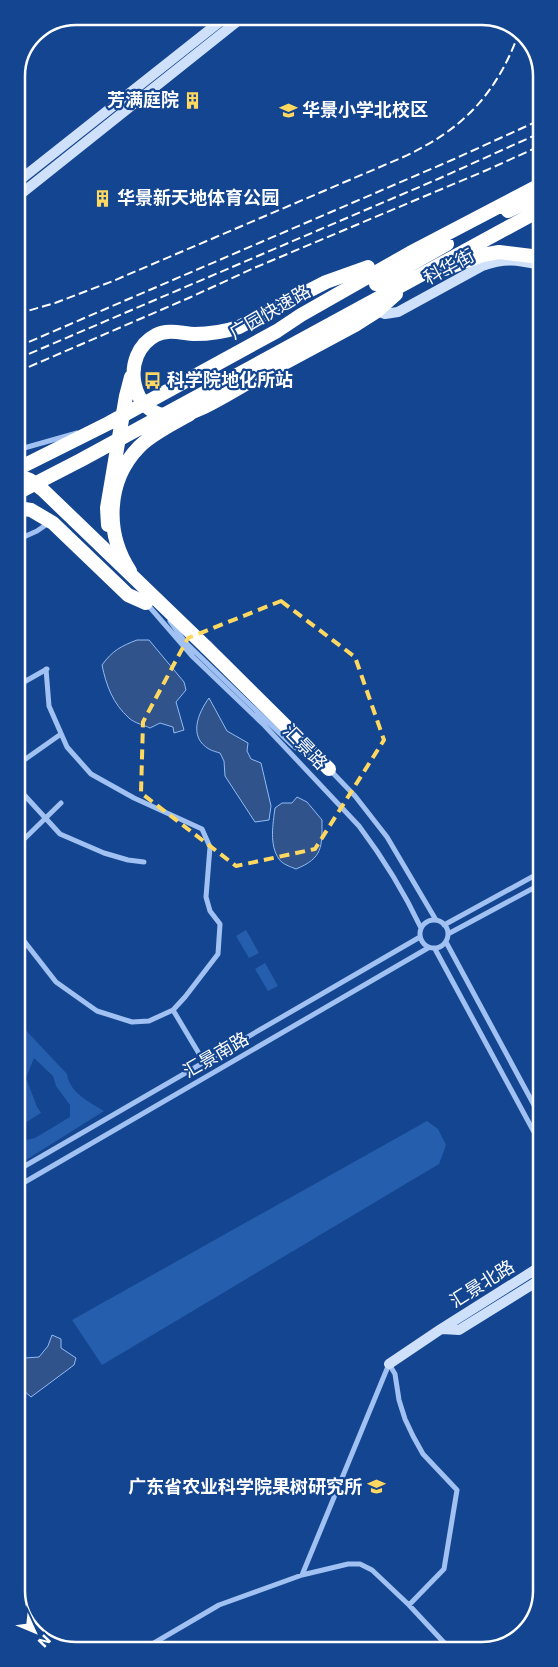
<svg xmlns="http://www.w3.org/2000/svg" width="558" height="1667" font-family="'DejaVu Sans','Noto Sans SC',sans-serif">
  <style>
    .green { fill: #265eae }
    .water { fill: #30538b; stroke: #92bbf4 }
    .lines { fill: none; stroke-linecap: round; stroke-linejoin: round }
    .street { stroke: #a0c1f1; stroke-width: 5 }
    .secondary { stroke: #cfe0fb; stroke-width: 10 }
    .highway { stroke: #fff; stroke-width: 14 }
    .rail { stroke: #fff; stroke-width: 2; stroke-dasharray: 9 4; stroke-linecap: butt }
    .highway-bridge { stroke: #fff; stroke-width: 14 }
    .marked { fill: none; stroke: #ffd860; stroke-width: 4; stroke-dasharray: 10 6; stroke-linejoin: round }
    .labels { text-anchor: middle; stroke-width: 4.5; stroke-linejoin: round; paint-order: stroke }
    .poi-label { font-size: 18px; font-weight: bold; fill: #fff; stroke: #144590; text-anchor: start }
    .street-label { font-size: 18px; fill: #fff; stroke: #144590 }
    .rim { fill: none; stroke: #fff; stroke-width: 2.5 }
  </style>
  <rect width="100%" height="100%" fill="#144590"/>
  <!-- green -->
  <path class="green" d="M 246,930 L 259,953 L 249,958 L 236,936 Z
    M 265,963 L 278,986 L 268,991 L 255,969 Z
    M 18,1022 L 67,1074 C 70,1093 88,1101 104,1111 L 18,1165 L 18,1142 L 35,1138 L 70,1117 L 70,1105 L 56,1086 L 53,1076 L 34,1058 L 26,1078 L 37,1107 L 41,1113 L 25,1123 L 20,1120 L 18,1123 Z
    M 427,1121 L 438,1129 L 446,1145 L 439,1164 L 102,1365 L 72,1320 Z"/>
  <!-- water -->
  <path class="water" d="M 137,640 L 149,640 L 184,682 L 186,690 L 176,702 L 184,730 L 174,733 L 173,727 L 160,723 L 150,728 C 144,725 134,723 129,718 C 113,704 106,685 102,665 C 112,651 121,646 137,640 Z
    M 209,698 L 227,731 L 248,743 L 247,751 L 251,759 L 261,763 L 271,806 L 269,820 L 255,822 L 225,776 L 224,761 L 220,753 C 217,752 212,751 209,749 C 188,737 198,713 209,698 Z
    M 297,797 L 307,802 L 322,820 C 322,847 323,858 296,869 C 291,867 282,864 279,859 C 269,845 273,824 275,808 L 282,803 L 292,803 Z
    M 52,1335 L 61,1339 L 61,1348 L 76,1358 L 74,1365 L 31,1397 L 23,1390 L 25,1358 L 39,1357 L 48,1346 Z"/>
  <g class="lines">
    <!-- street -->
    <path class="street" d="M 17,450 L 77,433
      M 17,540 L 37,531 L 50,522
      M 147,604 L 193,657 L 264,725 L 359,826 C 383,858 404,892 421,928
      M 170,621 L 185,642 L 293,746 L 308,756
      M 17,686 L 47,669
      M 17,765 L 61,734
      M 330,770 L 355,796 L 387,837 L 436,920
      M 17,787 L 60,834 L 104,853 L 128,860 L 144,862
      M 17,846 L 61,803
      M420 934a14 14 0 1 1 28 0a14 14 0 1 1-28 0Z
      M 444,925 L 541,872
      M 17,932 L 56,982 L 97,1011 L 132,1022 L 149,1021 L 173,1010 L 185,997 L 218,954 L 220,924 L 210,911 L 206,897 L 210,847 L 202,829 L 134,798 L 91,774 L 67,747 L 49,706 L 46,669
      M 448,934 L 541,884
      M 446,942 L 541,1118
      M 435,949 L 541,1145
      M 173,1010 L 204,1062
      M 18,1170 L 420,937
      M 18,1186 L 428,948
      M 389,1364 L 395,1374 L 399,1400 L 405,1419 L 413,1436 L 423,1454 L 457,1490 L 444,1569 L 409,1605
      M 302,1575 L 389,1364
      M 142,1650 L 219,1605 L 302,1575 L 348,1564 L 360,1564 L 372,1570 L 409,1605 L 450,1649"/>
    <!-- secondary -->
    <path class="secondary" d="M 16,183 L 227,16
      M 17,197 L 244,16
      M 377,311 L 385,314 L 398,312 L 482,266 C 505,258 517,260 540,265
      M 442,1329 L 459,1330 L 541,1279
      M 389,1364 L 441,1329 L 541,1266"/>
    <!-- highway -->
    <path class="highway" d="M 508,211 L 522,204 L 540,203
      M 445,269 L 483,255 L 499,252 L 540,257
      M 376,284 L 447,244
      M 249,382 L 355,325 L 377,311 L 396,294
      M 17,469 L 109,423 L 277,331 L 301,315 L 410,253 L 540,185
      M 17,493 L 81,460 L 540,210
      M 17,508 L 31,510 L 53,523 L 128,595 L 146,603
      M 130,571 C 105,533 106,481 139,447 C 153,433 173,424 190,414
      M 206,647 L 329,769"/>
    <!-- rail -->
    <path class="rail" d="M 17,314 L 55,303 L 113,281 L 401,158 C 463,130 497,94 520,30
      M 17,347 L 452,160 L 540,120
      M 17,359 L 438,179 L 540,133
      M 17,372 L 191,297 L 254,268 L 487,170 L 540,146"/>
    <!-- highway-bridge -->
    <path class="highway-bridge" d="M 249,382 C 229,393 195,416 173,416 C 130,418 119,354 156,335 C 168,329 181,333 194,334 C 210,334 224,332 239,327 L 326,282 L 368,267
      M 17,475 L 30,480 L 43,490 L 206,647
      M 108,525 L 107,508 L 126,396 L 131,377"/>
  </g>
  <!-- marked area -->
  <path class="marked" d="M 281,601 L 355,657 L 384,740 L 315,849 L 236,866 L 141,793 L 143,722 L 188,638 Z"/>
  <!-- icons -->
  <defs>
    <symbol id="building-bare" viewBox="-9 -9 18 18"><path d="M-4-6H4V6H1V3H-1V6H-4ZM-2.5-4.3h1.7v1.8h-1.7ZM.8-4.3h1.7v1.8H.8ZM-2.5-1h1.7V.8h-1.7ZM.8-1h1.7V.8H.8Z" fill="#ffd860" stroke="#144590" stroke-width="2.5" paint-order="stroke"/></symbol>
    <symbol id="school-bare" viewBox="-9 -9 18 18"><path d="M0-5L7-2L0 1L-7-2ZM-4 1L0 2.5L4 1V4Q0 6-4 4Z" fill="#ffd860" stroke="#144590" stroke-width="2.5" paint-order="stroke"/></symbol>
    <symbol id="bus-bare" viewBox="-9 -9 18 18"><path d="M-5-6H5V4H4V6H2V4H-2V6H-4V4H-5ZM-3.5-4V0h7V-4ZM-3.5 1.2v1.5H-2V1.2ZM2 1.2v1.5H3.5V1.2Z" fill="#ffd860" stroke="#144590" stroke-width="2.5" paint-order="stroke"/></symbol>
    <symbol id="university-bare" viewBox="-9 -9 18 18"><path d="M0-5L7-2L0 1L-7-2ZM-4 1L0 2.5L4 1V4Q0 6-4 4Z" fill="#ffd860" stroke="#144590" stroke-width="2.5" paint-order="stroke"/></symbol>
  </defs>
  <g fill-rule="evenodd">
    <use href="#building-bare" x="180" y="88" width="25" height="25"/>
    <use href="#school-bare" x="276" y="98" width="25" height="25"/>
    <use href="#building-bare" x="90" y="186" width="25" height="25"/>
    <use href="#bus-bare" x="140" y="368" width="25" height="25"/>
    <use href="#university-bare" x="364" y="1474" width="25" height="25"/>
  </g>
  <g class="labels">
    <!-- poi labels -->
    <g class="poi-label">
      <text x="179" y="106" text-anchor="end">芳满庭院</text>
      <text x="302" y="116">华景小学北校区</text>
      <text x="117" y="204">华景新天地体育公园</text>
      <text x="167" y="386">科学院地化所站</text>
      <text x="362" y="1493" text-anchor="end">广东省农业科学院果树研究所</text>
    </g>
    <!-- street labels -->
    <g class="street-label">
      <text transform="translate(449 267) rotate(-28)" y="6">科华街</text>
      <text transform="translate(270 312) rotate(-30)" y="6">广园快速路</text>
      <text transform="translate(305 747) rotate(46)" y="6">汇景路</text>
      <text transform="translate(216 1055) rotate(-30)" y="6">汇景南路</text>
      <text transform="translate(482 1284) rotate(-32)" y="6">汇景北路</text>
    </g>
  </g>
  <!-- crop -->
  <path d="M0 0H558V1667H0ZM76 25H482A51 51 0 0 1 533 76V1591A51 51 0 0 1 482 1642H76A51 51 0 0 1 25 1591V76A51 51 0 0 1 76 25Z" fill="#144590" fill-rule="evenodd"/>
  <path class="rim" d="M76 25H482A51 51 0 0 1 533 76V1591A51 51 0 0 1 482 1642H76A51 51 0 0 1 25 1591V76A51 51 0 0 1 76 25Z"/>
  <!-- north arrow -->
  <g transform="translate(35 1632) rotate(134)" stroke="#144590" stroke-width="4" paint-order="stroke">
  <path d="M0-4L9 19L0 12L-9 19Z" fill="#ffffff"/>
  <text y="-8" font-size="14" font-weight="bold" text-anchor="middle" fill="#ffffff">N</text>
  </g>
</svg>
